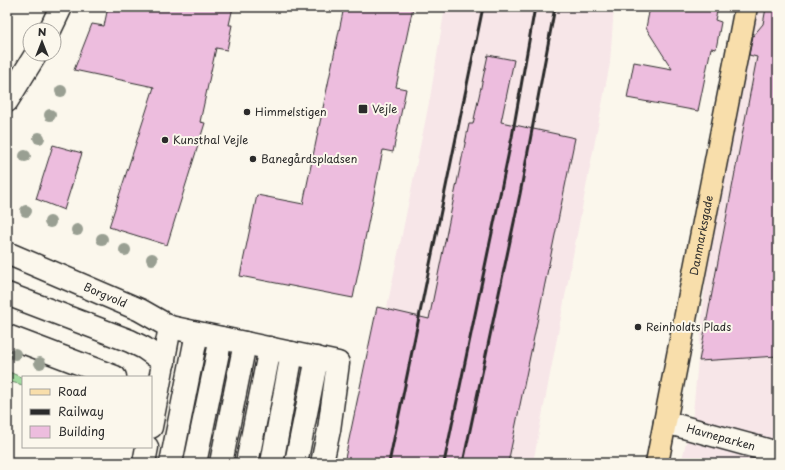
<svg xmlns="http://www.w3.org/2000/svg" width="785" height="470" font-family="'Playpen Sans',sans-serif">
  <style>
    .built { fill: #f7e6e8 }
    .green { fill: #a1da9f; stroke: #668265 }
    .building { fill: #edbdde; stroke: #2b2b2b }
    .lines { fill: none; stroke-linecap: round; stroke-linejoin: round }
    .minor-casing { stroke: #2b2b2b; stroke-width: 25 }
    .major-casing { stroke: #2b2b2b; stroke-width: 25 }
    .minor { stroke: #fbf7ec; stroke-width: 22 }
    .major { stroke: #f8deab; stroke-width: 22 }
    .rail { stroke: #2b2b2b; stroke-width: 3 }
    .tree { fill: #999f92 }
    .poi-dot { fill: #2b2b2b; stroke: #fbf7ec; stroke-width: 1.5 }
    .labels { text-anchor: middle; stroke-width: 4; stroke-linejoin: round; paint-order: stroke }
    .poi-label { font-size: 11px; fill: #2b2b2b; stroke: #fbf7ec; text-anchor: start }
    .street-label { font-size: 11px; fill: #2b2b2b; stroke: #fbf7ec }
  </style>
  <rect width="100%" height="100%" fill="#fbf7ec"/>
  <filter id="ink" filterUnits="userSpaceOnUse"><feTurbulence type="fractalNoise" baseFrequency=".025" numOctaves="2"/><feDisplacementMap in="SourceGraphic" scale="8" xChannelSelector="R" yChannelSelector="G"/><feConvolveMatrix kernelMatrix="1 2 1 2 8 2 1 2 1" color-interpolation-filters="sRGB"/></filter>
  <g filter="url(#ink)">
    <!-- built -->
    <path class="built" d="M 445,7 L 614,7 L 610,63 L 533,463 L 355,463 L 430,98 Z
      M 746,7 L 778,7 L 778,463 L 681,463 L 693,413 L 724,80 Z"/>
    <!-- green -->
    <path class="green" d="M 7,371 L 23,378 L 23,385 L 7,381 Z"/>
    <!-- building -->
    <path class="building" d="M 108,7 L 233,7 L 229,25 L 232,25 L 227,50 L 216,48 L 200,122 L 205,123 L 167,245 L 109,227 L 154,87 L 74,70 L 92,24 L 104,26 Z
      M 344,7 L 413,7 L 396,87 L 406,89 L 393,152 L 383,150 L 353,298 L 240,276 L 257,195 L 303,204 Z
      M 650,7 L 718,7 L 715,20 L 721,22 L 716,49 L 711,48 L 698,111 L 627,98 L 634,62 L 672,69 L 646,28 Z
      M 778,7 L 778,356 L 699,361 L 757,57 L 749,55 L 753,36 L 763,24 L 766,8 L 776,9 Z
      M 488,55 L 514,60 L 501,122 L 575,138 L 508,463 L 344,463 L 377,307 L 429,319 L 469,124 L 473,124 Z
      M 53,145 L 82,153 L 64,210 L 36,199 Z"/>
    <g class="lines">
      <defs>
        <g id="minor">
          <path d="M 50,30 L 61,7"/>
          <path d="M 7,101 L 36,54"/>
          <path id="s1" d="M 7,253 L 140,310 L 170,327 L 338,363 L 329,430 L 322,463"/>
          <path d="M 7,294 L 130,341 L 144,348 L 164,362"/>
          <path d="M 7,336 L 115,377"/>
          <path id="s2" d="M 665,422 L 778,453"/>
          <path d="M 151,427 L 170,327"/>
          <path d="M 144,463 L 147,447"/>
          <path d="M 171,463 L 197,333"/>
          <path d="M 195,463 L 221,338"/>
          <path d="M 221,463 L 245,343"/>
          <path d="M 247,463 L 270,348"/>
          <path d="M 272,463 L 292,353"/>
          <path d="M 296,463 L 317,358"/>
        </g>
        <g id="major">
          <path id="s3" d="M 657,463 L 746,7"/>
        </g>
      </defs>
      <!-- minor casing -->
      <use href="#minor" class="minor-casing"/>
      <!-- major casing -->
      <use href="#major" class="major-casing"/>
      <!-- minor -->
      <use href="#minor" class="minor"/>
      <!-- major -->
      <use href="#major" class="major"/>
      <!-- rail -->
      <path class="rail" d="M 389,463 L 483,7
        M 444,463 L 512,137 L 535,7
        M 463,463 L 520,194 L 555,7"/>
    </g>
    <!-- trees -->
    <g class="tree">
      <circle cx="61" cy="91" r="6"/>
      <circle cx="50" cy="115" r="6"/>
      <circle cx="39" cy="138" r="6"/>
      <circle cx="25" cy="156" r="6"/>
      <circle cx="26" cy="211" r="6"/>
      <circle cx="50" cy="222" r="6"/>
      <circle cx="77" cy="230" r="6"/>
      <circle cx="102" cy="239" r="6"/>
      <circle cx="125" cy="250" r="6"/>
      <circle cx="152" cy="259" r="6"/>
      <circle cx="15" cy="354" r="6"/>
      <circle cx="40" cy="363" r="6"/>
    </g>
  </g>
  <!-- markers -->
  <g class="poi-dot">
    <rect x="358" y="104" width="10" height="10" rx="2"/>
    <circle cx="247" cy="112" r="4"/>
    <circle cx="165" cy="140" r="4"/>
    <circle cx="253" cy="159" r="4"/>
    <circle cx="638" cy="327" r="4"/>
  </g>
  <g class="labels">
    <!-- poi labels -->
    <g class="poi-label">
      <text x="372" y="113">Vejle</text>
      <text x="255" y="116">Himmelstigen</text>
      <text x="173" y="144">Kunsthal Vejle</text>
      <text x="261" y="163">Banegårdspladsen</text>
      <text x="646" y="331">Reinholdts Plads</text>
    </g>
    <!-- street labels -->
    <g class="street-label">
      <text dy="4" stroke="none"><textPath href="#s3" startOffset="232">Danmarksgade</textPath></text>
      <text dy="4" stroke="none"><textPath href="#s1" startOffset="107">Borgvold</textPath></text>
      <text dy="4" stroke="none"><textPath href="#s2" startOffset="58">Havneparken</textPath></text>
    </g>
  </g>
  <!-- margin -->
  <rect width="785" height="470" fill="none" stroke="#fbf7ec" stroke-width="24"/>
  <rect x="12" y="12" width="761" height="446" fill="none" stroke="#2b2b2b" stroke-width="1.5" filter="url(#ink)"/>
  <!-- legend -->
  <rect x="22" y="376" width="130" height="72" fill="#fbf7ec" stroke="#a8a59f"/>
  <rect x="30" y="389" width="20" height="6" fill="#f8deab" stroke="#a8a59f"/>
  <text x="58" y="396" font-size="12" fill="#2b2b2b">Road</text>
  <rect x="30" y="409" width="20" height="6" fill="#2b2b2b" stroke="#a8a59f"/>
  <text x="58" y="416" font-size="12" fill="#2b2b2b">Railway</text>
  <rect x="30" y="426" width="20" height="12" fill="#edbdde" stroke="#a8a59f"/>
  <text x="58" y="436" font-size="12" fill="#2b2b2b">Building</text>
  <!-- north arrow -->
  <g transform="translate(42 42)"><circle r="19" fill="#fbf7ec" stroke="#a8a59f"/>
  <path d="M0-3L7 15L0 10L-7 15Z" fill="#2b2b2b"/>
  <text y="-6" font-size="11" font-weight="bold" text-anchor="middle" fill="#2b2b2b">N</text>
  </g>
</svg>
